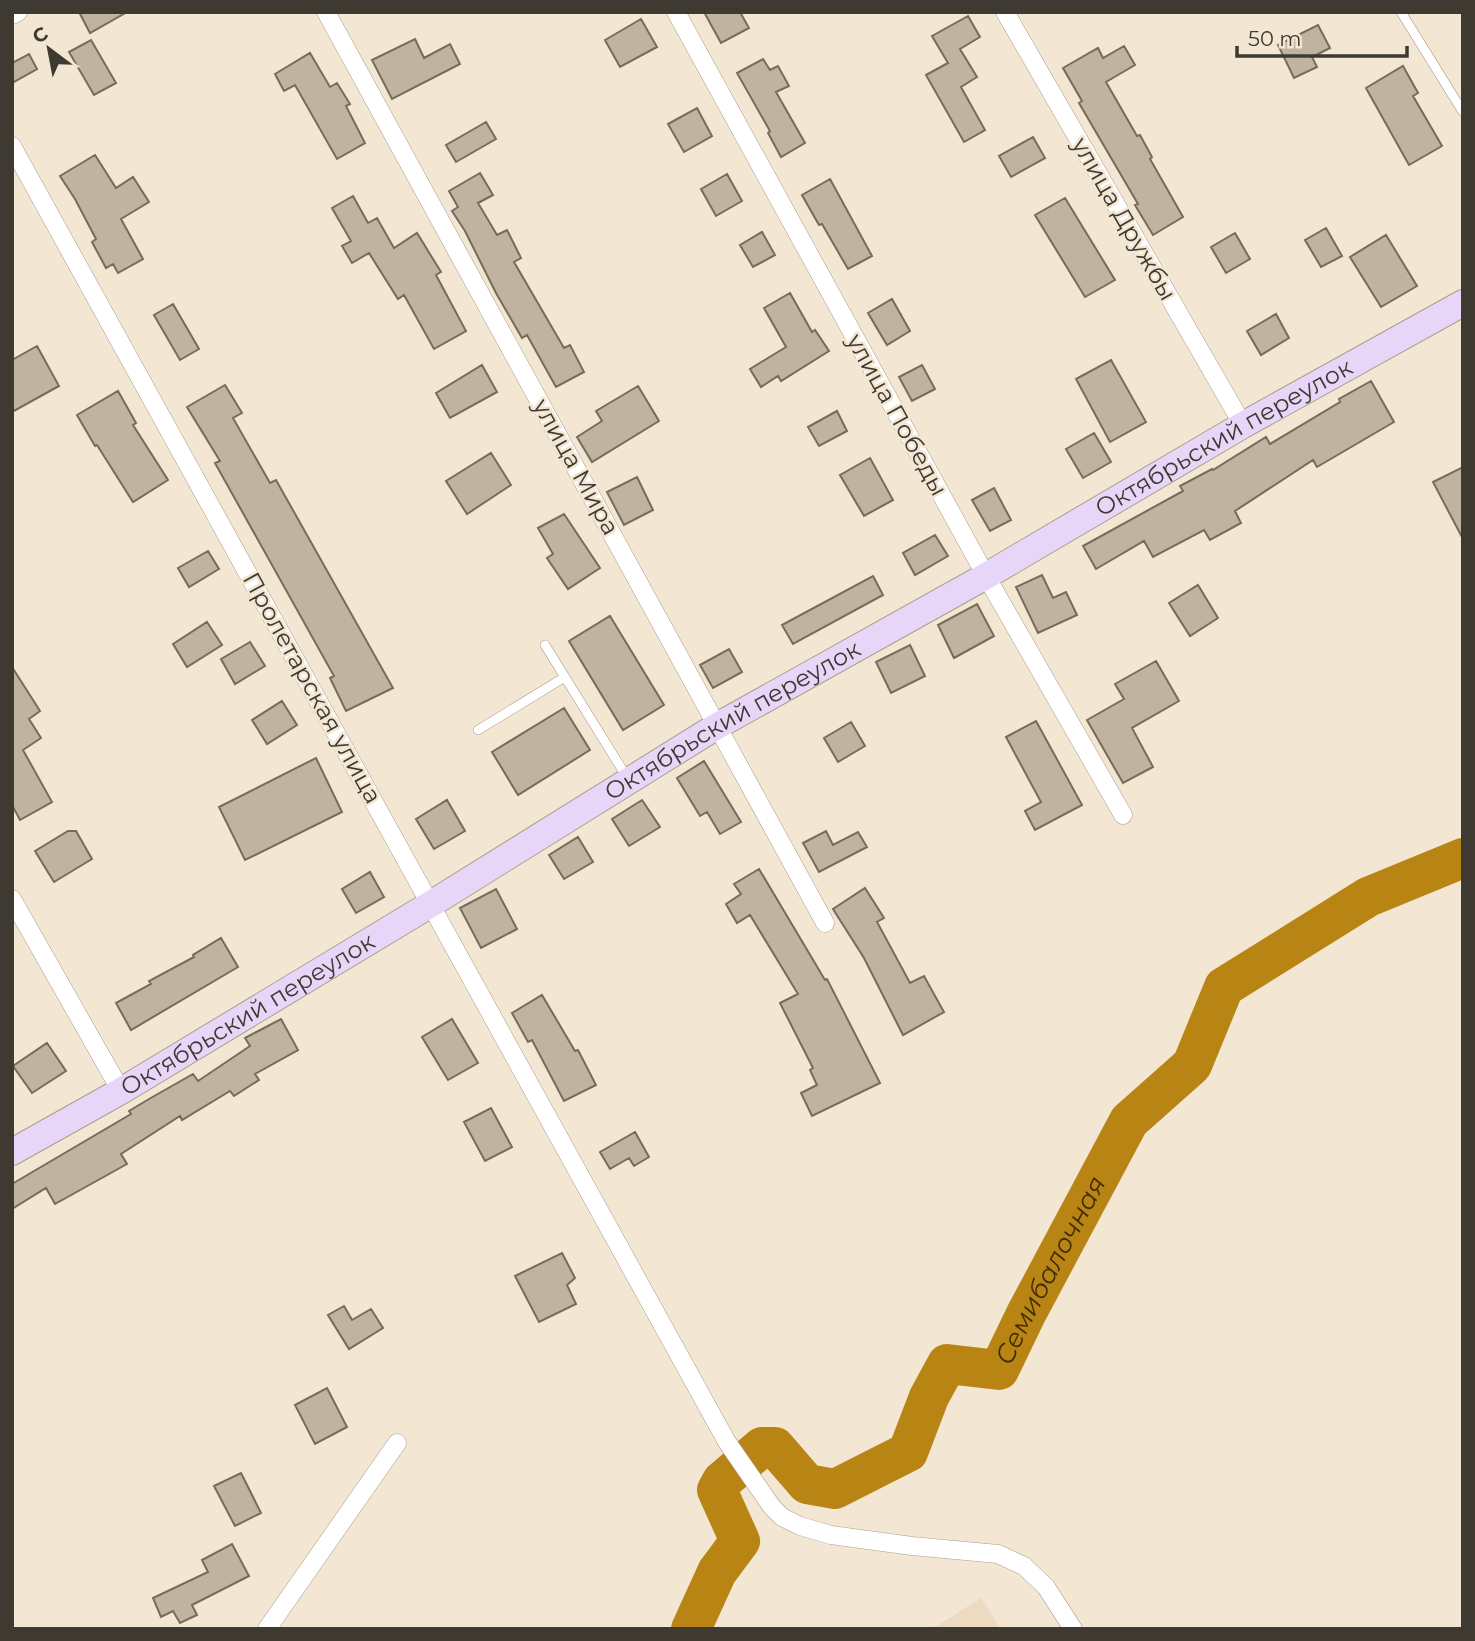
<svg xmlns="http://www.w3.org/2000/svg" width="1475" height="1641" font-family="Montserrat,sans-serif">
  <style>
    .built { fill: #ecdbc1 }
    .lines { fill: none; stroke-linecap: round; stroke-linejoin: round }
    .river { stroke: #b88414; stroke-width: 40 }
    .building { fill: #c0b4a1; stroke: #776c5a; stroke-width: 2 }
    .lane-casing { stroke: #ab9f8c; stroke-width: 10 }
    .street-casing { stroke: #ab9f8c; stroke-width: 19 }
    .secondary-casing { stroke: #ab9f8c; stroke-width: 28 }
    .lane { stroke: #fff; stroke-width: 9 }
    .street { stroke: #fff; stroke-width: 18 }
    .secondary { stroke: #e7d6f8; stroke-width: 26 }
    .labels { text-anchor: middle; stroke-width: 5; stroke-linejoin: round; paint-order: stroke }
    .street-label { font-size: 24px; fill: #3e3931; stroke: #f3e6d2 }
    .water-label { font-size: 26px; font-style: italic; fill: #432e02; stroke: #f3e6d2 }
  </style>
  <rect width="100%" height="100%" fill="#f3e6d2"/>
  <!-- built -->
  <path class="built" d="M 981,1598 L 1001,1629 L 932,1629 Z"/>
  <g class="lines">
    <!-- river -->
    <path class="river" id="s1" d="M 691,1629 L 717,1572 L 740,1541 L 717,1490 L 722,1481 L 762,1447 L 775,1447 L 807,1484 L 835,1489 L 908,1452 L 929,1397 L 947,1364 L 999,1370 L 1026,1314 L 1129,1121 L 1192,1065 L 1224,987 L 1368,897 L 1463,858"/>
  </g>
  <!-- building -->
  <path class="building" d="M 79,12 L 127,12 L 90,33 Z
    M 704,12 L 740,12 L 749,28 L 721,43 Z
    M 968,16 L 980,37 L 960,49 L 977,77 L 961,87 L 985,130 L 964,142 L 926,75 L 948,63 L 932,36 Z
    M 641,19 L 657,47 L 620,67 L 605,40 Z
    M 1318,25 L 1330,48 L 1312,57 L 1317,67 L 1294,78 L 1278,45 Z
    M 415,39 L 424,58 L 450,44 L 460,64 L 392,99 L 372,60 Z
    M 91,40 L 116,83 L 94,95 L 69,52 Z
    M 1124,46 L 1135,65 L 1106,82 L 1137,136 L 1140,135 L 1152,157 L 1150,159 L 1183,217 L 1153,235 L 1135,205 L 1138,204 L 1079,103 L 1082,101 L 1063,68 L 1098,48 L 1103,58 Z
    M 310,53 L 330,87 L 337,83 L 350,104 L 346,106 L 365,143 L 337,159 L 295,85 L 284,91 L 275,74 Z
    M 29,54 L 37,69 L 12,83 L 12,63 Z
    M 763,59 L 770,70 L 778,66 L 789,86 L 776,92 L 805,143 L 781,157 L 768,133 L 770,131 L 737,73 Z
    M 1403,66 L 1418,93 L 1413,96 L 1442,146 L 1409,165 L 1366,88 Z
    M 697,108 L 712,136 L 684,152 L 668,124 Z
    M 486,122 L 496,139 L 456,162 L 446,145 Z
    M 1033,137 L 1045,158 L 1011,177 L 999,156 Z
    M 95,155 L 116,188 L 133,177 L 149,202 L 121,219 L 143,259 L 118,273 L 113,264 L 106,268 L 92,242 L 96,239 L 75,199 L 60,176 Z
    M 480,173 L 493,195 L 478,203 L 497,235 L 507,230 L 521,258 L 514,262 L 564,348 L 570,345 L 584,372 L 556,387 L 527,335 L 522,338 L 496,293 L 465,231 L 452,211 L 458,207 L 449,191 Z
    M 727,174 L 742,201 L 716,216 L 701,189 Z
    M 830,179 L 872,256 L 848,269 L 822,224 L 819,225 L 802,195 Z
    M 353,196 L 368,223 L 377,218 L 394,248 L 417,233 L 441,272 L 436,275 L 466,331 L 434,349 L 404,295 L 398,299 L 369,253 L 352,263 L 342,246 L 351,241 L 332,208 Z
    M 1065,198 L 1115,280 L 1085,297 L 1035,215 Z
    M 1326,228 L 1342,256 L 1321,267 L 1305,240 Z
    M 762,232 L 775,255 L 753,267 L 740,245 Z
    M 1235,233 L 1250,259 L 1226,273 L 1211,247 Z
    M 1386,235 L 1417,286 L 1381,307 L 1350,257 Z
    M 790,293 L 812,332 L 815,330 L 829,351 L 781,381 L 778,376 L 761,387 L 750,369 L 786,347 L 764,308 Z
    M 892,299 L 910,331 L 887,345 L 868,313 Z
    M 173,304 L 199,349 L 180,360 L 154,315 Z
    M 1276,314 L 1289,338 L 1261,355 L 1247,331 Z
    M 37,346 L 59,386 L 12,412 L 12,360 Z
    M 1111,360 L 1146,422 L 1110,442 L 1076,379 Z
    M 482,365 L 497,392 L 450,418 L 436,393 Z
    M 922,365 L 935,389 L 912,401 L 899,377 Z
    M 1371,381 L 1394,422 L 1317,467 L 1313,460 L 1235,511 L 1241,523 L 1210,540 L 1204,530 L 1153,557 L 1144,541 L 1096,569 L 1083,546 L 1183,491 L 1180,486 L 1212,469 L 1213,470 L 1266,437 L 1270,444 L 1340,402 L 1339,399 Z
    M 225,385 L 242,413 L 233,418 L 270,483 L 276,480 L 393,688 L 346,711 L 330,678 L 334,676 L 215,463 L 220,461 L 187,407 Z
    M 638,386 L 659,421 L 592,462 L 577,437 L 602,421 L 596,411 Z
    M 118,391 L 136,423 L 133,425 L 168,480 L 133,502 L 97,445 L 95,446 L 77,415 Z
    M 837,411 L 847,431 L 819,446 L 808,427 Z
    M 1094,433 L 1111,462 L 1083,478 L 1066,449 Z
    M 491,453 L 511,485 L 467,514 L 446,481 Z
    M 870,458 L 893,500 L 864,516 L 840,475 Z
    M 1463,467 L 1463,539 L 1433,482 Z
    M 637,477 L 653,510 L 624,525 L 607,492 Z
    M 994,488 L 1011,520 L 990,531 L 972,500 Z
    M 564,514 L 600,568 L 568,589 L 547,558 L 553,554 L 538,528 Z
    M 935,535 L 948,556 L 915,575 L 903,553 Z
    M 208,551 L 219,569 L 189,587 L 178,568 Z
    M 1042,575 L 1053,598 L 1066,592 L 1077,615 L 1038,633 L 1016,587 Z
    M 873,576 L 883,595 L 793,644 L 782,625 Z
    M 1198,585 L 1218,618 L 1190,636 L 1169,603 Z
    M 977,604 L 994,636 L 954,658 L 938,625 Z
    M 610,616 L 664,705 L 623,730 L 569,641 Z
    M 207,622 L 222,645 L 187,667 L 173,644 Z
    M 250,642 L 265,666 L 235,684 L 221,659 Z
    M 910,645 L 925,676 L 891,693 L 876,662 Z
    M 729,649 L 742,672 L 713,688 L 700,665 Z
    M 1156,661 L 1179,701 L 1132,728 L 1153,767 L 1123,783 L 1087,720 L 1124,699 L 1115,684 Z
    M 12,667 L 40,711 L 29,719 L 41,738 L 23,750 L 52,802 L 20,820 L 12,805 Z
    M 282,701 L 297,725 L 267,744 L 252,720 Z
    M 564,708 L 590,750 L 518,795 L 492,752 Z
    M 1036,721 L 1082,805 L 1035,830 L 1025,811 L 1041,802 L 1006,737 Z
    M 851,722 L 865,746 L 838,762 L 824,738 Z
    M 316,758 L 342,812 L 245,860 L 219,807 Z
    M 704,761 L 741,822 L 720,834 L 707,812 L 700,816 L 677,778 Z
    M 447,800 L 465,831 L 434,849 L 416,819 Z
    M 642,800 L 660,827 L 629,846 L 612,819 Z
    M 68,831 L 76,831 L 92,859 L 54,882 L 35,851 Z
    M 826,831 L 833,845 L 858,832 L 867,847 L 819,872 L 803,843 Z
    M 578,837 L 593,862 L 564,879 L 549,855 Z
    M 759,869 L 825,980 L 827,979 L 880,1083 L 812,1116 L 801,1093 L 817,1085 L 810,1070 L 813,1068 L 780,1003 L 798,994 L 750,915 L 737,923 L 726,904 L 741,894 L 734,884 Z
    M 370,872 L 384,897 L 356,913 L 342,889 Z
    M 865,888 L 884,918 L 877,922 L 910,983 L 924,976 L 944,1012 L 903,1035 L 864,958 L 833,909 Z
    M 496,889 L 517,929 L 481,948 L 460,908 Z
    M 221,938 L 238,967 L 131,1030 L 116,1003 L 151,984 L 149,981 L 194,957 L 193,955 Z
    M 542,995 L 575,1051 L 578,1050 L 596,1085 L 564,1101 L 532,1040 L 528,1042 L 512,1013 Z
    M 281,1019 L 298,1050 L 255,1074 L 259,1080 L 234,1096 L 230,1091 L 182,1120 L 180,1116 L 121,1154 L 127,1164 L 55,1204 L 46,1188 L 12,1209 L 12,1184 L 131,1114 L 129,1111 L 149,1099 L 193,1074 L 198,1081 L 250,1046 L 245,1038 Z
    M 452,1019 L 478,1063 L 448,1080 L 422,1037 Z
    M 47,1043 L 66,1071 L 32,1093 L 13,1066 Z
    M 491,1108 L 512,1147 L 485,1161 L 464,1122 Z
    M 635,1132 L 649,1157 L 634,1166 L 629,1158 L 610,1169 L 600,1152 Z
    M 562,1253 L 575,1278 L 567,1285 L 576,1304 L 539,1322 L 515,1276 Z
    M 344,1306 L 352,1320 L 371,1309 L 383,1328 L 349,1349 L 328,1315 Z
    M 327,1388 L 347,1427 L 315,1444 L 295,1405 Z
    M 241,1473 L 261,1513 L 235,1526 L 214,1486 Z
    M 232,1544 L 249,1576 L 192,1605 L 197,1615 L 180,1623 L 173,1611 L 161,1617 L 153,1598 L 208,1572 L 202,1560 Z"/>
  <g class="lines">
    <defs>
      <path id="lane" d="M 1401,12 L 1463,112
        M 545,645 L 628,779
        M 478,730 L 565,677"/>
      <path id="street" d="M 326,12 L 825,923
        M 676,12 L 986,576 L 1123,815
        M 1005,12 L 1243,425
        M 12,15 L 18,12
        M 12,146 L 727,1442 L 772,1507 L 782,1517 L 800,1526 L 831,1535 L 912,1546 L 998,1554 L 1024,1566 L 1046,1587 L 1073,1629
        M 12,899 L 121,1091
        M 267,1629 L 397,1443"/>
      <g id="secondary">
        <path id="s2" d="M 12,1152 L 121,1091 L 431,904 L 717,726 L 986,576 L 1243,425 L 1463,303"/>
      </g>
    </defs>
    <!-- lane casing -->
    <use href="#lane" class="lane-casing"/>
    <!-- street casing -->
    <use href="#street" class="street-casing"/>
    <!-- secondary casing -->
    <use href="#secondary" class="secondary-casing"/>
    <!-- lane -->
    <use href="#lane" class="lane"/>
    <!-- street -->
    <use href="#street" class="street"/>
    <!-- secondary -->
    <use href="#secondary" class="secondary"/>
  </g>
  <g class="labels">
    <!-- street labels -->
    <g class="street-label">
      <text transform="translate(1124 219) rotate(60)" y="8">улица Дружбы</text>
      <text transform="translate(897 415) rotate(61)" y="8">улица Победы</text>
      <text dy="8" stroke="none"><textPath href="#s2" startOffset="1407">Октябрьский переулок</textPath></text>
      <text transform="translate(576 467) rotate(61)" y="8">улица Мира</text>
      <text transform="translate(312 688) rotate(61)" y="8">Пролетарская улица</text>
      <text dy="8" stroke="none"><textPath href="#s2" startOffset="840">Октябрьский переулок</textPath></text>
      <text dy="8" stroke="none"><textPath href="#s2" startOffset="273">Октябрьский переулок</textPath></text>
    </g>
    <!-- water labels -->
    <g class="water-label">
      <text dy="9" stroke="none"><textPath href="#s1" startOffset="653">Семибалочная</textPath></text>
    </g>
  </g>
  <!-- border -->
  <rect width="1475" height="1641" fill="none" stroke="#3e3931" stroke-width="28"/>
  <!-- north arrow -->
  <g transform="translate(49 49) rotate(328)" stroke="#f3e6d2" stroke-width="5" paint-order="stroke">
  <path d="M0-5L12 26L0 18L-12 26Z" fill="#3e3931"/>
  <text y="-10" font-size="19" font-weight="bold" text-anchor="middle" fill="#3e3931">С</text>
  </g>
  <!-- scale -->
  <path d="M1237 46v10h170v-10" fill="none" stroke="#3e3931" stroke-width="3.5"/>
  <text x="1248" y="46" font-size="21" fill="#3e3931" stroke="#f3e6d2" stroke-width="5" paint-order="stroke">50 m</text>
</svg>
